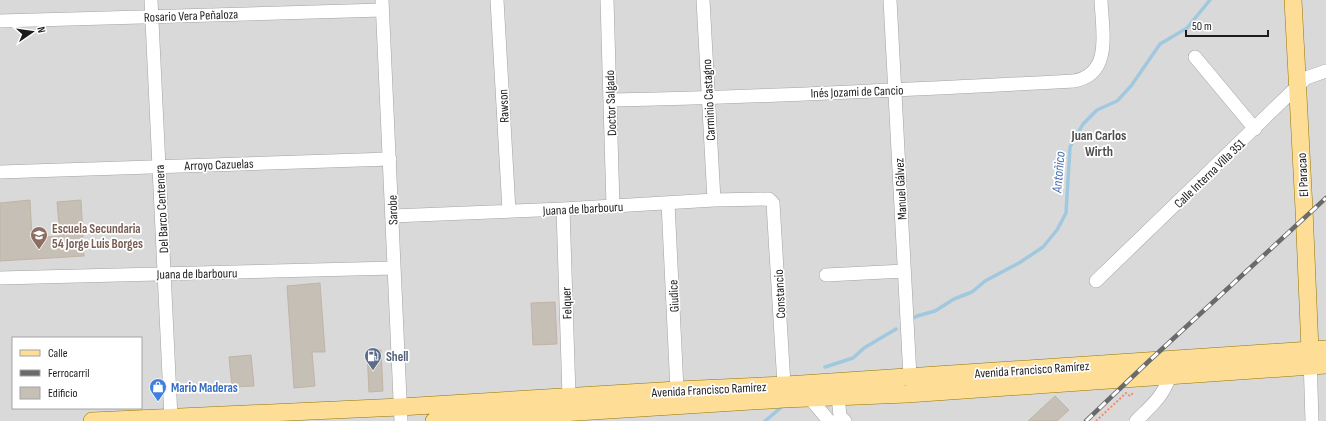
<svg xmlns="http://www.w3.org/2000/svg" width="1326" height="421" font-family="'Sofia Sans Condensed',sans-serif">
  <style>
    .residential { fill: #dad9d9; fill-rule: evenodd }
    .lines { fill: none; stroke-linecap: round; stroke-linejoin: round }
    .stream { stroke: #a0c8de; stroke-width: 3.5 }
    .building { fill: #c6bfb5; stroke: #c0b4a4 }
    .minor-casing { stroke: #a3a3a3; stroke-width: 14 }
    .major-casing { stroke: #957600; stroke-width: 18 }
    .path { stroke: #fe8663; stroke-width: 2; stroke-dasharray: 2 2; stroke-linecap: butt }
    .minor { stroke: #fff; stroke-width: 13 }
    .major { stroke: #fede96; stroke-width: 17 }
    .rail-casing { stroke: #6a6a6a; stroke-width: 4.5 }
    .rail { stroke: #fff; stroke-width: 3; stroke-dasharray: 9; stroke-linecap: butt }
    .labels { text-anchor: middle; stroke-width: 3.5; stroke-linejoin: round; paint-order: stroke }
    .street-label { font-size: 13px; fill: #1c1c1c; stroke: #fff }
    .education-label { font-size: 13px; font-weight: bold; fill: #785e54; stroke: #fff; text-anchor: start }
    .service-label { font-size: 13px; font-weight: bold; fill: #4e5e75; stroke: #fff; text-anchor: start }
    .shop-label { font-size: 13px; font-weight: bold; fill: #366cbe; stroke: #fff; text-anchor: start }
    .neighbourhood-label { font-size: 14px; font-weight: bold; fill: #4f4f4f; stroke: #fff }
    .water-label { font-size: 14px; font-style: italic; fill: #466eae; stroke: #fff }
  </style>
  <rect width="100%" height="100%" fill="#eeece2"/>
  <!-- residential -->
  <path class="residential" d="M 0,0 L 1326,0 L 1326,421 L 0,421 ZM 13,338 L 141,338 L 141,408 L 13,408 Z"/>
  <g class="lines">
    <!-- stream -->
    <path class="stream" d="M 912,319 L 917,316 L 935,311 L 954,299 L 972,292 L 985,281 L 1019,263 L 1043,247 L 1057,230 L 1066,213 L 1070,147 L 1083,124 L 1097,110 L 1117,101 L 1131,86 L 1160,44 L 1187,28 L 1210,0
      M 825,367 L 853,358 L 864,348 L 896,329
      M 765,421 L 784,405"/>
  </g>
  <!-- building -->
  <path class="building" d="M 30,200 L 32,238 L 60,236 L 57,202 L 81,200 L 84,256 L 0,261 L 0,203 Z
    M 320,283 L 325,352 L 312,352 L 315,386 L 294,388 L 287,286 Z
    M 555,302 L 557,344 L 533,345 L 531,303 Z
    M 367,350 L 381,350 L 383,391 L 369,392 Z
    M 251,355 L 254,386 L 232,387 L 229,357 Z
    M 1055,396 L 1069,410 L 1057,421 L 1028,421 Z"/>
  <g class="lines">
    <defs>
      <path id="minor" d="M 151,0 L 171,418
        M 382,0 L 401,421
        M 497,0 L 509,211
        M 607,0 L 613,206
        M 703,0 L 714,200
        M 890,0 L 910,377
        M 0,21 L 382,10
        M 1195,57 L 1255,129
        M 611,100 C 765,97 919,89 1074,81 C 1113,74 1102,30 1101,0
        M 0,172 L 390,159
        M 668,203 L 677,390
        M 563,209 L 569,396
        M 392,216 L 563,209 L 714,200 L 769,199 L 773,203 L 784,385
        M 826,275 L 904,271
        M 0,278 L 394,268
        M 1096,281 L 1306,78 L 1326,71
        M 1310,357 L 1312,421
        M 838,396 L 840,416 L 845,421
        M 810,398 L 829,421
        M 1136,421 C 1152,405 1162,398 1170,376"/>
      <path id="major" d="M 1293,0 L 1304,209 L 1310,350
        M 92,421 L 400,407 L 677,390 L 786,385 L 1326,349
        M 434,421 L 784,399 L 907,394 L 1326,365"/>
    </defs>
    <!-- minor casing -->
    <use href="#minor" class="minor-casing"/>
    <!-- major casing -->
    <use href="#major" class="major-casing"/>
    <!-- path -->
    <path class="path" d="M 1096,421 L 1126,393 L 1130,396 L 1134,392"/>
    <!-- minor -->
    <use href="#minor" class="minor"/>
    <!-- major -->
    <use href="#major" class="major"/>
    <defs>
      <path id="rail" d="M 1086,421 L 1149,361 L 1326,198"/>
    </defs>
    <!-- rail casing -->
    <use href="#rail" class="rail-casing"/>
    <!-- rail -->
    <use href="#rail" class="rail"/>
  </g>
  <!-- icons -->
  <defs>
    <symbol id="school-pin" viewBox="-11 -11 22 30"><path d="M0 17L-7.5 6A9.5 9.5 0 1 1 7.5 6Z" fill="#8d6e63" stroke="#fff"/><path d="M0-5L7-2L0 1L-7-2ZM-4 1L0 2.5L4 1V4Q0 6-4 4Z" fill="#fff"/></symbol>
    <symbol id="fuel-pin" viewBox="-11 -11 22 30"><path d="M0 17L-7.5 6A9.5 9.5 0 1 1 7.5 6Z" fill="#5c6f8a" stroke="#fff"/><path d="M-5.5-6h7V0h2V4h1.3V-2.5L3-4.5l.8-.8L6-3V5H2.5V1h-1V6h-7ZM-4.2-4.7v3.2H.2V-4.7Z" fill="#fff"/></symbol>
    <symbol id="shop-pin" viewBox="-11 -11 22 30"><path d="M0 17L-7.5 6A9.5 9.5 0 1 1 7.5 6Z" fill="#3f7fe0" stroke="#fff"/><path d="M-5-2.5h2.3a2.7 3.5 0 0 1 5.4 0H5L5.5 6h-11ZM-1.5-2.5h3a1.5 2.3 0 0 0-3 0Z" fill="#fff"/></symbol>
  </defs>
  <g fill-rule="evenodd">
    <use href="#school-pin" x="29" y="225" width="20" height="27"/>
    <use href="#fuel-pin" x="363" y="346" width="20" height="27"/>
    <use href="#shop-pin" x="148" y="377" width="20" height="27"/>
  </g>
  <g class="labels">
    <!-- street labels -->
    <g class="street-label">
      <text transform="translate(191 15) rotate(-2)" y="5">Rosario Vera Peñaloza</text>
      <text transform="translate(857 91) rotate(-2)" y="5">Inés Jozami de Cancio</text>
      <text transform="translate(708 100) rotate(-93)" y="5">Carminio Castagno</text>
      <text transform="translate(610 103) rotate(-92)" y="5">Doctor Salgado</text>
      <text transform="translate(503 106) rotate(-93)" y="5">Rawson</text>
      <text transform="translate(219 164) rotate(-2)" y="5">Arroyo Cazuelas</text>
      <text transform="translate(1209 173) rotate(-44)" y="5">Calle Interna Villa 351</text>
      <text transform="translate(1302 175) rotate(-93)" y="5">El Paracao</text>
      <text transform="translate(900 189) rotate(-93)" y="5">Manuel Gálvez</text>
      <text transform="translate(583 208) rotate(-3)" y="5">Juana de Ibarbouru</text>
      <text transform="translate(161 209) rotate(-93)" y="5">Del Barco Centenera</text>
      <text transform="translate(392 210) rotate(-92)" y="5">Sarobe</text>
      <text transform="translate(197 273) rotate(-1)" y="5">Juana de Ibarbouru</text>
      <text transform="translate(779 294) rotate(-93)" y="5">Constancio</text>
      <text transform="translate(673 296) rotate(-93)" y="5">Giudice</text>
      <text transform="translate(566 303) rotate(-92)" y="5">Felquer</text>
      <text transform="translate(1032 369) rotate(-4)" y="5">Avenida Francisco Ramírez</text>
      <text transform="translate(709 389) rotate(-3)" y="5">Avenida Francisco Ramírez</text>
    </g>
    <!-- education labels -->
    <g class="education-label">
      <text x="52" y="233">Escuela Secundaria<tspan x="52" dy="15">54 Jorge Luis Borges</tspan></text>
    </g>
    <!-- service labels -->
    <g class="service-label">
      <text x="386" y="361">Shell</text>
    </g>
    <!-- shop labels -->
    <g class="shop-label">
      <text x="171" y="392">Mario Maderas</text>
    </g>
    <!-- neighbourhood labels -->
    <g class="neighbourhood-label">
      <text x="1099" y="140">Juan Carlos<tspan x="1099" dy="16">Wirth</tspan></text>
    </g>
    <!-- water labels -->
    <g class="water-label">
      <text transform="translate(1058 172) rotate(-85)" y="5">Antoñico</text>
    </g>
  </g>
  <!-- legend -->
  <rect x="12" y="337" width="130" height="72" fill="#ffffff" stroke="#a4a4a4"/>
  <rect x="20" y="350" width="20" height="6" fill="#fede96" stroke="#a4a4a4"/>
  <text x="48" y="357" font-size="12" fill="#1c1c1c">Calle</text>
  <rect x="20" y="370" width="20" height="6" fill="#6a6a6a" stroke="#a4a4a4"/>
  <text x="48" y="377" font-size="12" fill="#1c1c1c">Ferrocarril</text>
  <rect x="20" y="387" width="20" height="12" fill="#c6bfb5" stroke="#a4a4a4"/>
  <text x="48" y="397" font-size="12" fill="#1c1c1c">Edificio</text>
  <!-- north arrow -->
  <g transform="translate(32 32) rotate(77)" stroke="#ffffff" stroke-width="3" paint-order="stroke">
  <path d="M0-3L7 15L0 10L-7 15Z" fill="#1c1c1c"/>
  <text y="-6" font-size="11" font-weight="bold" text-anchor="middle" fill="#1c1c1c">N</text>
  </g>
  <!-- scale -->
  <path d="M1186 30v6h82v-6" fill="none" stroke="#1c1c1c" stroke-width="2"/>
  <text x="1192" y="30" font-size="12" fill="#1c1c1c" stroke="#ffffff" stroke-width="3" paint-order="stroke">50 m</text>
</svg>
